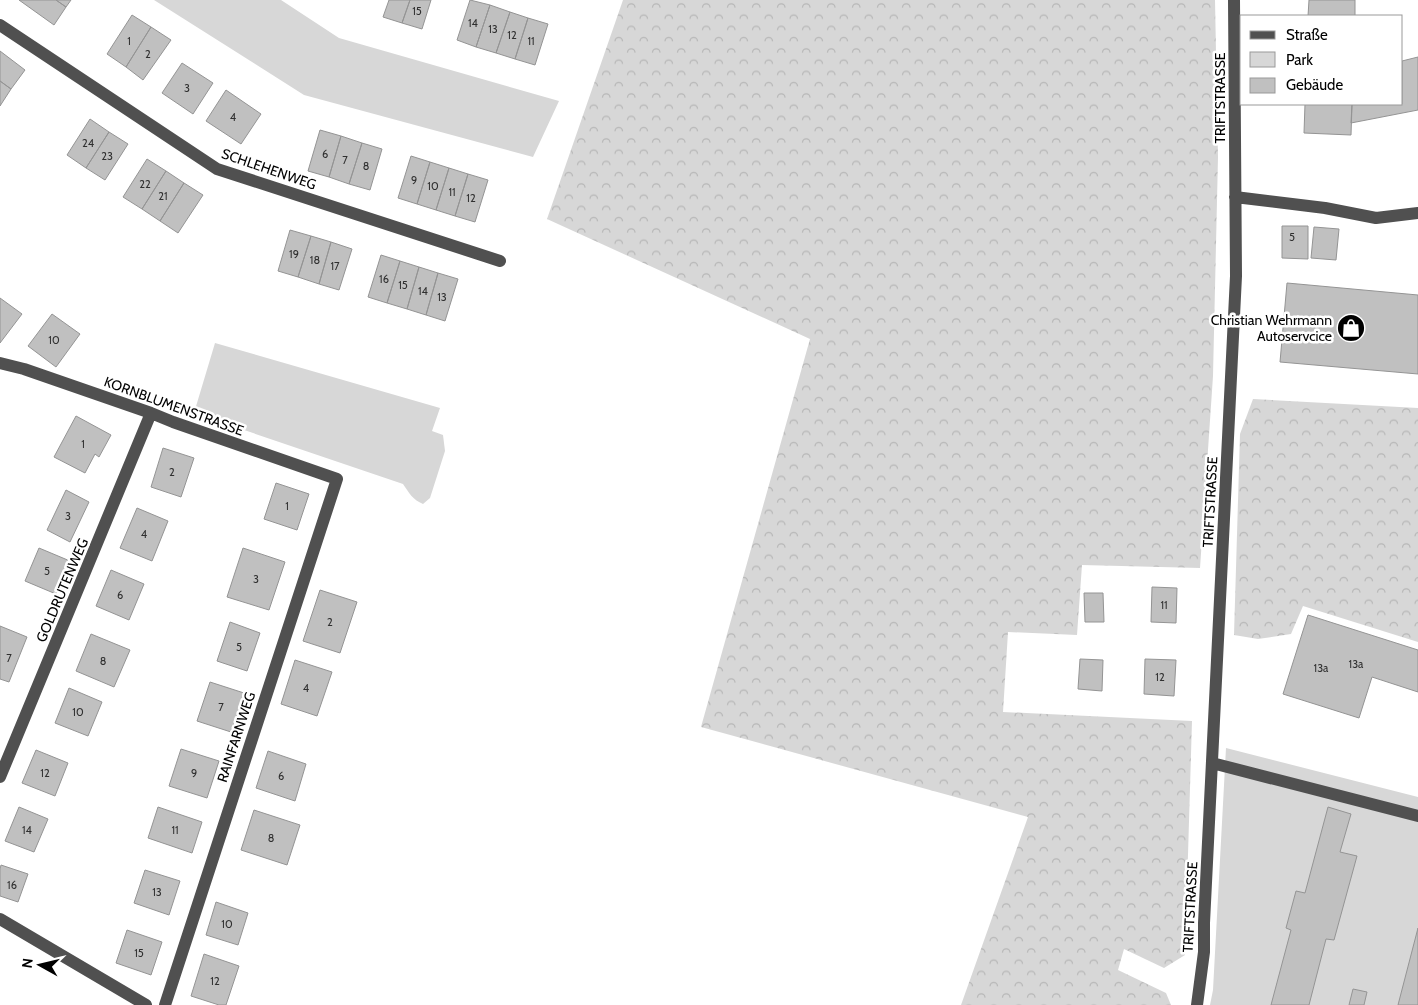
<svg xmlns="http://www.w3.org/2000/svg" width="1418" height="1005" font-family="Cabin,sans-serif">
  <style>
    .green { fill: #d7d7d7 }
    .forest { fill: url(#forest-crowns) }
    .building { fill: #c0c0c0; stroke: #949494 }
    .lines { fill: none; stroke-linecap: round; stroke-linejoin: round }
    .minor { stroke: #505050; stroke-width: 12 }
    .labels { text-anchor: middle; stroke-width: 5; stroke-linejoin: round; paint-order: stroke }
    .number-label { font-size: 11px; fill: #303030 }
    .street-label { font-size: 14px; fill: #000; stroke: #fff }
    .poi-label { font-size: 14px; fill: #000; stroke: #fff; text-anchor: end }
  </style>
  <defs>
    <pattern id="forest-crowns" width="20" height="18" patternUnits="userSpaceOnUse" patternTransform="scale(1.25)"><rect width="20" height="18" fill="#d7d7d7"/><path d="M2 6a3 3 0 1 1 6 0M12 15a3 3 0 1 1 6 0" fill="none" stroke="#b7b7b7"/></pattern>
  </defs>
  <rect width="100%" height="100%" fill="#fff"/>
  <!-- green -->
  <path class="green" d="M 154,0 L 281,0 L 339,38 L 559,101 L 533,157 L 304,95 Z
    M 215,343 L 440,408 L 432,431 L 443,435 L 445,451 L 430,498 L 423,504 C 413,500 409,493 403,484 L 194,413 Z
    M 1226,748 L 1418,797 L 1418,1005 L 1210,1005 L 1213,990 Z"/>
  <!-- forest -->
  <path class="forest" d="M 623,0 L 1215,0 L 1218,157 L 1213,376 L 1200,568 L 1082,565 L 1077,635 L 1008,632 L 1003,712 L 1192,721 L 1185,955 L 1164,968 L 1124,949 L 1118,970 L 1166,993 L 1171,1005 L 961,1005 L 1028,817 L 701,727 L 810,339 L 547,219 Z
    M 1253,399 L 1418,408 L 1418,642 L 1303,606 L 1291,634 L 1258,639 L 1234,635 L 1240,434 Z"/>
  <!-- building -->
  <path class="building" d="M 19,0 L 56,0 L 66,7 L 54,25 Z
    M 56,0 L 71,0 L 66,7 Z
    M 389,0 L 410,0 L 402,23 L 383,17 Z
    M 410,0 L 431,0 L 422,29 L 402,23 Z
    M 470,0 L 490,5 L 476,47 L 457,40 Z
    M 1309,0 L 1355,0 L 1355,16 L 1308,16 Z
    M 490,5 L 510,12 L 496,53 L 476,47 Z
    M 510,12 L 528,18 L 515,59 L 496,53 Z
    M 132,15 L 151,27 L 126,67 L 107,54 Z
    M 528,18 L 548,24 L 535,65 L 515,59 Z
    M 151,27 L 171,40 L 143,80 L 126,67 Z
    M 0,51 L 25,70 L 11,89 L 0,81 Z
    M 1418,57 L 1418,110 L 1351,123 L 1352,104 L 1402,104 L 1402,61 Z
    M 182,63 L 213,83 L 193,114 L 162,93 Z
    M 0,81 L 11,89 L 0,106 Z
    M 226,90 L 261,114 L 241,144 L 206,121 Z
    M 1305,104 L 1352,104 L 1351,135 L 1304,133 Z
    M 90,119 L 109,132 L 86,168 L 67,155 Z
    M 320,130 L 341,136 L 329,177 L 308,171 Z
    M 109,132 L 128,144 L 105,180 L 86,168 Z
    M 341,136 L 362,143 L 349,184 L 329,177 Z
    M 362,143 L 382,149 L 370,190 L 349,184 Z
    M 411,156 L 430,162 L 417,204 L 398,198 Z
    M 147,159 L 166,171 L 142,209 L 123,197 Z
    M 430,162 L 449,168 L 436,210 L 417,204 Z
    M 449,168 L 468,174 L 455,216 L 436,210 Z
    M 166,171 L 184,183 L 160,221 L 142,209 Z
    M 468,174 L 488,180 L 475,222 L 455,216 Z
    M 184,183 L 203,195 L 178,233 L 160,221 Z
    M 1282,226 L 1308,226 L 1308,259 L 1282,258 Z
    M 1314,227 L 1339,229 L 1336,260 L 1311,258 Z
    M 290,230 L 311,236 L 298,277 L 278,271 Z
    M 311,236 L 331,242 L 319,284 L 298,277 Z
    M 331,242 L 352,249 L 339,290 L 319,284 Z
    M 381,255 L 400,261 L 387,303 L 368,297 Z
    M 400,261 L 419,267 L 407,309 L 387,303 Z
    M 419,267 L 438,273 L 426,315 L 407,309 Z
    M 438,273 L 458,279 L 445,321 L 426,315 Z
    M 1287,283 L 1418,295 L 1418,374 L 1280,362 Z
    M 0,298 L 22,314 L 0,343 Z
    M 52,314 L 80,334 L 56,367 L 28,346 Z
    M 76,416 L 111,435 L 99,457 L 95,454 L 85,473 L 54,457 Z
    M 163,448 L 194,458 L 181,497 L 151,487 Z
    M 276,483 L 309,494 L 297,530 L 264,519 Z
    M 66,490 L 89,502 L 70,542 L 47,530 Z
    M 137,508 L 168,521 L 152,561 L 120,548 Z
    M 39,548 L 70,561 L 56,594 L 25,581 Z
    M 243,548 L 285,562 L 269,610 L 227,597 Z
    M 111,570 L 144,584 L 129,620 L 96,606 Z
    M 1152,587 L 1177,588 L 1176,623 L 1151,622 Z
    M 320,590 L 357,602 L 340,653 L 303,641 Z
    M 1084,593 L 1103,593 L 1104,622 L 1085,622 Z
    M 1308,615 L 1418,650 L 1418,692 L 1372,677 L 1359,718 L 1283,694 Z
    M 230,622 L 260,633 L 247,671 L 217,661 Z
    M 0,626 L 27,637 L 9,682 L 0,679 Z
    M 91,634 L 130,650 L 114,687 L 76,671 Z
    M 1080,659 L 1103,660 L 1102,691 L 1078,689 Z
    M 1145,659 L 1176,660 L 1174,696 L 1144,694 Z
    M 295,660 L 332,672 L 317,716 L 281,704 Z
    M 210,682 L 244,693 L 231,732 L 197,721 Z
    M 69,688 L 102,702 L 88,736 L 55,723 Z
    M 181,749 L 219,761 L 207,798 L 169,786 Z
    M 36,750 L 68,763 L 55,796 L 22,783 Z
    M 268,751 L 306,764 L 295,801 L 256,788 Z
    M 19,807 L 48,819 L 34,852 L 5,841 Z
    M 158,807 L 202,822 L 192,853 L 148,838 Z
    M 1328,807 L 1351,814 L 1340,852 L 1357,856 L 1334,940 L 1326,939 L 1309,1005 L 1271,1005 L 1291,930 L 1286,928 L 1296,891 L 1305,893 Z
    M 254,810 L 300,825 L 287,865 L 241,850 Z
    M 1,865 L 28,874 L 18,902 L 0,896 L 0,869 Z
    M 145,870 L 180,881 L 169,915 L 134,903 Z
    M 216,902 L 248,913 L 238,945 L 206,935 Z
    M 1418,928 L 1418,1005 L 1398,1005 Z
    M 127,930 L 162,942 L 151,975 L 116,963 Z
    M 204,954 L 239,966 L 226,1005 L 219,1005 L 191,996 Z
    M 1353,989 L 1367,992 L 1364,1005 L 1349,1005 Z"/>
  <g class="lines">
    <!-- minor -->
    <path class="minor" d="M 0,25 L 217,169 L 500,261
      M 1235,197 L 1325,208 L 1376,218 L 1418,213
      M 0,363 L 24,369 L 151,413 L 173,422 L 337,479 L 165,1005
      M 1212,763 L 1418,816
      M 0,777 L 151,413
      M 0,919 L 146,1005
      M 1197,1005 L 1204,952 L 1204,923 L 1236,276 L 1234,0"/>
  </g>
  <!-- icons -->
  <defs>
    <symbol id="shop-disc" viewBox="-11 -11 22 22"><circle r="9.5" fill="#000" stroke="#fff"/><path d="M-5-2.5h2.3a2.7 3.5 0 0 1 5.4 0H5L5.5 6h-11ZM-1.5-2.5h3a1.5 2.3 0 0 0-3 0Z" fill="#fff"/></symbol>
  </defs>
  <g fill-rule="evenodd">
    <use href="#shop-disc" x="1335" y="312" width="32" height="32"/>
  </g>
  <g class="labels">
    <!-- number labels -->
    <g class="number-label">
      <text x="417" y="15">15</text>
      <text x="473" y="27">14</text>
      <text x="493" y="33">13</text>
      <text x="512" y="39">12</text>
      <text x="129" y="45">1</text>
      <text x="531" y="45">11</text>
      <text x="148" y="58">2</text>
      <text x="187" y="92">3</text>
      <text x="233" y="121">4</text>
      <text x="88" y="147">24</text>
      <text x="325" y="158">6</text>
      <text x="107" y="160">23</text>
      <text x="345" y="164">7</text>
      <text x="366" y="170">8</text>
      <text x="414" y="184">9</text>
      <text x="145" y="188">22</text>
      <text x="433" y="190">10</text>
      <text x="452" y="196">11</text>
      <text x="163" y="200">21</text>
      <text x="471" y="202">12</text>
      <text x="1292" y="241">5</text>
      <text x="294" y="258">19</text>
      <text x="315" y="264">18</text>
      <text x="335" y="270">17</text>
      <text x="384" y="283">16</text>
      <text x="403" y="289">15</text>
      <text x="423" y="295">14</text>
      <text x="442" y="301">13</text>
      <text x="54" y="344">10</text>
      <text x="83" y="448">1</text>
      <text x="172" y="476">2</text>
      <text x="287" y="510">1</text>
      <text x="68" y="520">3</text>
      <text x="144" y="538">4</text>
      <text x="47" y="575">5</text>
      <text x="256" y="583">3</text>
      <text x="120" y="599">6</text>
      <text x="1164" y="609">11</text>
      <text x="330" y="626">2</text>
      <text x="239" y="651">5</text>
      <text x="9" y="662">7</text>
      <text x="103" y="665">8</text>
      <text x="1356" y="668">13a</text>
      <text x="1321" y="672">13a</text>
      <text x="1160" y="681">12</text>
      <text x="306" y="692">4</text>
      <text x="221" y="711">7</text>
      <text x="78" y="716">10</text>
      <text x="45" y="777">12</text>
      <text x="194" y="777">9</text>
      <text x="281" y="780">6</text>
      <text x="27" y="834">14</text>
      <text x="175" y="834">11</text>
      <text x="271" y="842">8</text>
      <text x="12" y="889">16</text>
      <text x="157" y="896">13</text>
      <text x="227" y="928">10</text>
      <text x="139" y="957">15</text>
      <text x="215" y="985">12</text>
    </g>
    <!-- street labels -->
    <g class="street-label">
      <text transform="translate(1220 98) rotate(-90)" y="5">TRIFTSTRASSE</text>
      <text transform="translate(269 169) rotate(19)" y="5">SCHLEHENWEG</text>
      <text transform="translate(174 406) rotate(20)" y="5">KORNBLUMENSTRASSE</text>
      <text transform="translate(1210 502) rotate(-87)" y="5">TRIFTSTRASSE</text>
      <text transform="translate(62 590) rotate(-67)" y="5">GOLDRUTENWEG</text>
      <text transform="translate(236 737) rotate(-72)" y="5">RAINFARNWEG</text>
      <text transform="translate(1190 907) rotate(-87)" y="5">TRIFTSTRASSE</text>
    </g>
    <!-- poi labels -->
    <g class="poi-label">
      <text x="1332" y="325">Christian Wehrmann<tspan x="1332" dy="16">Autoservcice</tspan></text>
    </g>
  </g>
  <!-- legend -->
  <rect x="1240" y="15" width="162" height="90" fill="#ffffff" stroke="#999999"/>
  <rect x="1250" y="31" width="25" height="8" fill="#505050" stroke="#999999"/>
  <text x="1286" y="40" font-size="15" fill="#000000">Straße</text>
  <rect x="1250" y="52" width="25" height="15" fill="#d7d7d7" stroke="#999999"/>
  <text x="1286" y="65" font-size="15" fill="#000000">Park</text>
  <rect x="1250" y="78" width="25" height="15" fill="#c0c0c0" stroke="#999999"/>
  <text x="1286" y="90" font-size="15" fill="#000000">Gebäude</text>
  <!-- north arrow -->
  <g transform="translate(40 965) rotate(278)" stroke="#ffffff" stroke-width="4" paint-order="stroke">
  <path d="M0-4L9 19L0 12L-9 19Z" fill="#000000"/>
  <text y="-8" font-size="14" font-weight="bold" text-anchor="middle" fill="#000000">N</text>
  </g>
</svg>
